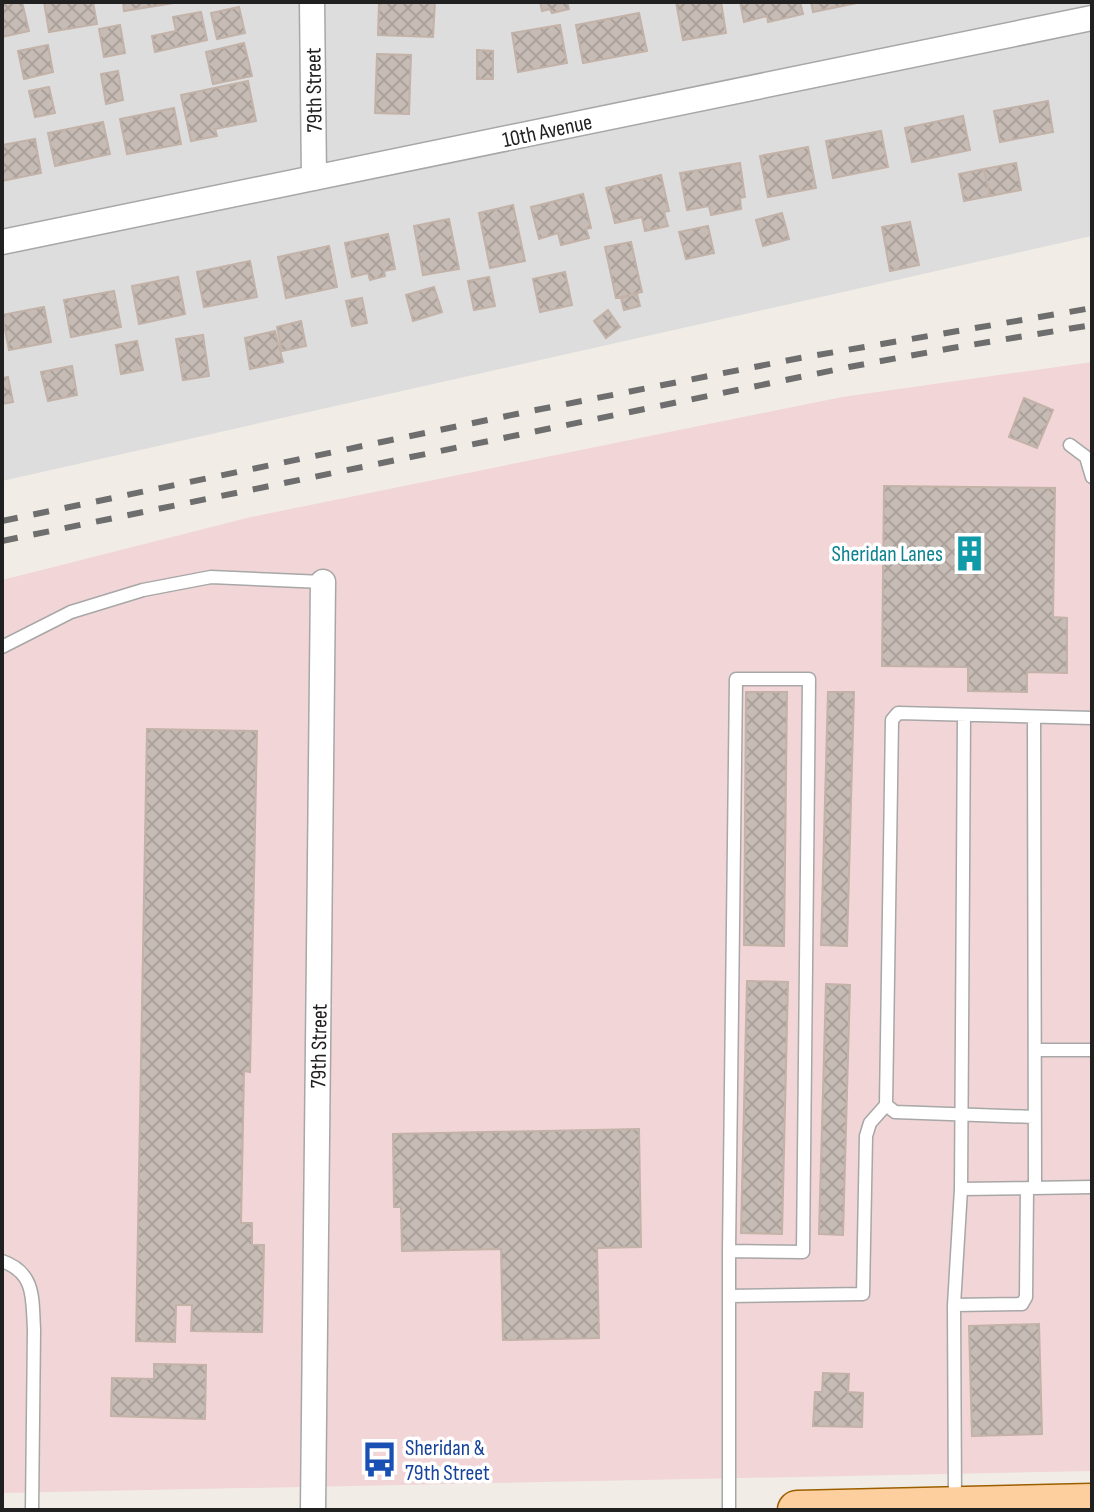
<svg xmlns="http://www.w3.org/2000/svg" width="1094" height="1512" font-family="'Sofia Sans Condensed',sans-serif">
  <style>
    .residential { fill: #dedddd }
    .commercial { fill: #f2d5d6 }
    .building { fill: url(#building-cross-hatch); stroke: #c3b2a8; stroke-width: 2 }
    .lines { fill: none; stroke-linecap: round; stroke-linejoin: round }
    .lane-casing { stroke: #a7a7a7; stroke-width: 15 }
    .street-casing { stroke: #a7a7a7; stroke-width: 27 }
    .primary-casing { stroke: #9c5f00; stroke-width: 41 }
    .lane { stroke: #fff; stroke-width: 12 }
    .street { stroke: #fff; stroke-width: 24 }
    .primary { stroke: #fecf9e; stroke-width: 38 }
    .rail { stroke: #6e6e6e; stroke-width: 6; stroke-dasharray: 16 16; stroke-linecap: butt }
    .labels { text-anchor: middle; stroke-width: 7; stroke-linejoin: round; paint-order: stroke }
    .street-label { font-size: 22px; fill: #202020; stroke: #fff }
    .culture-label { font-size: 22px; fill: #0d838f; stroke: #fff; text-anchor: end }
    .transit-label { font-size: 22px; fill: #164399; stroke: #fff; text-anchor: start }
  </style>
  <defs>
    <pattern id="building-cross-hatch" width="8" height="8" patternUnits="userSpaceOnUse" patternTransform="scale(2)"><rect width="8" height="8" fill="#c6bcb5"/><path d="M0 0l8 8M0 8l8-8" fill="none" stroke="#aaa19b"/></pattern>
  </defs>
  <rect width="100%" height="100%" fill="#f1ede6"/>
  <!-- residential -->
  <path class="residential" d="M 2,2 L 1092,2 L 1092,236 L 2,481 Z"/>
  <!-- commercial -->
  <path class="commercial" d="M 1092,362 L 1092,1471 L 2,1493 L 2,580 L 251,517 L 842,397 Z"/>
  <!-- building -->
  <path class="building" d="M 2,2 L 22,2 L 29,31 L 2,37 Z
    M 44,2 L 93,2 L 97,24 L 49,32 Z
    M 123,2 L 180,2 L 124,11 Z
    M 379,2 L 435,2 L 433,37 L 378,35 Z
    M 540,2 L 567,2 L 569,9 L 552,13 L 550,9 L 542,11 Z
    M 676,2 L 721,2 L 726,33 L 683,40 Z
    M 740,2 L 800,2 L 803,14 L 768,22 L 767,16 L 744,22 Z
    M 811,2 L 862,2 L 813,12 Z
    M 239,7 L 245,33 L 217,39 L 211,13 Z
    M 201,12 L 207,40 L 155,52 L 152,36 L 176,31 L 173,17 Z
    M 639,13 L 647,51 L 583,63 L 576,25 Z
    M 120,25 L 125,53 L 104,57 L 99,29 Z
    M 560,25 L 567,63 L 518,72 L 512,33 Z
    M 244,43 L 252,76 L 213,84 L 206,52 Z
    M 48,45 L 53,72 L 24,79 L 18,51 Z
    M 477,50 L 493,51 L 493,79 L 477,79 Z
    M 377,54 L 411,55 L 409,114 L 375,113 Z
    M 118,71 L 123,100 L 106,104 L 101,74 Z
    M 248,81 L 256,121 L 215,129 L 217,136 L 191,141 L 181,95 Z
    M 49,87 L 55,113 L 35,117 L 29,91 Z
    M 1048,101 L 1053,132 L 1000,142 L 994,111 Z
    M 174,108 L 181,144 L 127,154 L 120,119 Z
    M 963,116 L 970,150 L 912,162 L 905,128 Z
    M 103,122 L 110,154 L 55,166 L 48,133 Z
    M 881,131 L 888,167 L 833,178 L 826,141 Z
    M 35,139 L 41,173 L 2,181 L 2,145 Z
    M 808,147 L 816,188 L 768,197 L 760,156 Z
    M 740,163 L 745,197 L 740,198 L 741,209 L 711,215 L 709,206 L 687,210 L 680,173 Z
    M 1016,163 L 1021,190 L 990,196 L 984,169 Z
    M 984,169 L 990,196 L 964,201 L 959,174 Z
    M 661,175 L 669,211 L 664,212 L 668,226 L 645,231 L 642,217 L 615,223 L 606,188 Z
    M 583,194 L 591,228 L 586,229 L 589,238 L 561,245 L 558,233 L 539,239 L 531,207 Z
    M 513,205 L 525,261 L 490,268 L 479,213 Z
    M 782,213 L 789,239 L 763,246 L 756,220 Z
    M 449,219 L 459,269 L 423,275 L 414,226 Z
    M 910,222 L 919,265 L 890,271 L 882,227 Z
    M 708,226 L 714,253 L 686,259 L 679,232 Z
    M 388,234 L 395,269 L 384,271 L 385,276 L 370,280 L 368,273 L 352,277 L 345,243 Z
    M 631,242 L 642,292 L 616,298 L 605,247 Z
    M 329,246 L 337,287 L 286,298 L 278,257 Z
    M 250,261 L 257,297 L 204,307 L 197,272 Z
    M 565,272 L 572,305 L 540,312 L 533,279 Z
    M 178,277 L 185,314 L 139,324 L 132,286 Z
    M 489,277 L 495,306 L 474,310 L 468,281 Z
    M 434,287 L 442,312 L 413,321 L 406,295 Z
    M 114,291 L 121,327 L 71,337 L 64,300 Z
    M 637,294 L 640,306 L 624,310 L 621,298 Z
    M 362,298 L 367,323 L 352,326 L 346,301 Z
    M 44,307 L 51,342 L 9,350 L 2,315 Z
    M 608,310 L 620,327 L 606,338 L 594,321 Z
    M 301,321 L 306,346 L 282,351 L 277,327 Z
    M 275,331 L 283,362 L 250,369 L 245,338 Z
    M 203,335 L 209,376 L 183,380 L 176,339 Z
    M 137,341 L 143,370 L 121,374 L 116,345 Z
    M 72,366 L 77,395 L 48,401 L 41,372 Z
    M 8,377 L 13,402 L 2,404 L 2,378 Z
    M 1024,398 L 1053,410 L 1037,448 L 1009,437 Z
    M 884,486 L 1055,488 L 1053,617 L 1067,618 L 1067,673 L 1027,672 L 1027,692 L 968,691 L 968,667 L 882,666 Z
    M 746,692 L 787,692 L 784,946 L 744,945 Z
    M 828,692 L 854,692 L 847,946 L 821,945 Z
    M 147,729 L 257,731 L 250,1072 L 244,1071 L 241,1223 L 252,1223 L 252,1245 L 264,1245 L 262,1332 L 191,1331 L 192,1305 L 176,1305 L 175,1342 L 136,1341 Z
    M 747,981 L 788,982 L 782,1234 L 741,1233 Z
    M 826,984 L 850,985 L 843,1235 L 819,1234 Z
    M 639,1129 L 641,1247 L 597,1248 L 599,1338 L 503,1340 L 501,1249 L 402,1251 L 401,1207 L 394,1207 L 393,1134 Z
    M 1039,1324 L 1042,1434 L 972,1436 L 969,1326 Z
    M 154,1364 L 206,1365 L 205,1419 L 111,1416 L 112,1378 L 154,1379 Z
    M 823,1373 L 849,1374 L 848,1392 L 863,1393 L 862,1427 L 813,1426 L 815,1392 L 822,1392 Z"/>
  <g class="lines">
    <defs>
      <path id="lane" d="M 1070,445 L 1086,457 L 1092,477
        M 2,647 L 71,612 L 143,590 L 211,577 L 323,582
        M 1034,717 L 1035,1188
        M 1035,1050 L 1092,1050
        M 886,1105 L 895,1112 L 1035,1117
        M 961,1189 L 1092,1187
        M 729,1251 L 803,1252 L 809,679 L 736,679 L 729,1251 L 729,1296
        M 2,1261 C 36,1273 32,1299 34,1329 L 32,1510
        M 954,1305 L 1022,1304 L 1026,1297 L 1027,1188
        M 955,1503 L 954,1305 L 961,1189 L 964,715
        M 729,1510 L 729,1296 L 863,1294 L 866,1136 L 870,1123 L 886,1105 L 892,720 L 898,713 L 1092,718"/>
      <path id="street" d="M 312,2 L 314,178
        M 2,242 L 1092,18
        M 313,1510 L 323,582"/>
      <path id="primary" d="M 797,1510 L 1092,1503"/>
    </defs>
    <!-- lane casing -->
    <use href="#lane" class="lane-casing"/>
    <!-- street casing -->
    <use href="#street" class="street-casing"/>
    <!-- primary casing -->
    <use href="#primary" class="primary-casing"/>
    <!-- lane -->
    <use href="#lane" class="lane"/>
    <!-- street -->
    <use href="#street" class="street"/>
    <!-- primary -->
    <use href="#primary" class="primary"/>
    <!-- rail -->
    <path class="rail" d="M 2,521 L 526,412 L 800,358 L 1092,308
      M 2,541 L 849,367 L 952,348 L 1092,325"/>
  </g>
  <!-- icons -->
  <defs>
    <symbol id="building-bare" viewBox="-9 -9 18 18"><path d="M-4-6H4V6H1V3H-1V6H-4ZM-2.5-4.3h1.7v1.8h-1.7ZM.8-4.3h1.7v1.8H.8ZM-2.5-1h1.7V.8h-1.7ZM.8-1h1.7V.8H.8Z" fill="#0f9aa8" stroke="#fff" stroke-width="2.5" paint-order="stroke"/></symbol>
    <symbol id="bus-bare" viewBox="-9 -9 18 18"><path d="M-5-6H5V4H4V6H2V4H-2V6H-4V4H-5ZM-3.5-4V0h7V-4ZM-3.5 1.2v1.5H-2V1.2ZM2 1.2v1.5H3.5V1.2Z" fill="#1a4fb4" stroke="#fff" stroke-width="2.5" paint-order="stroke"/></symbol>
  </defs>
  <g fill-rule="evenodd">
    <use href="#building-bare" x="944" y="528" width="51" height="51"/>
    <use href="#bus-bare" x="354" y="1434" width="51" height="51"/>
  </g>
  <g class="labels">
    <!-- street labels -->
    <g class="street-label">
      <text transform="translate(313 90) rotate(-91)" y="8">79th Street</text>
      <text transform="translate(547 130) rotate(-12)" y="8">10th Avenue</text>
      <text transform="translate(318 1046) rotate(-89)" y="8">79th Street</text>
    </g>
    <!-- culture labels -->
    <g class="culture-label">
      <text x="943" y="561">Sheridan Lanes</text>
    </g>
    <!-- transit labels -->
    <g class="transit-label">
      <text x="405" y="1455">Sheridan &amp;<tspan x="405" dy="25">79th Street</tspan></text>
    </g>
  </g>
  <!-- border -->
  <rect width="1094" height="1512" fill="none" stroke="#202020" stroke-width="8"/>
</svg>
